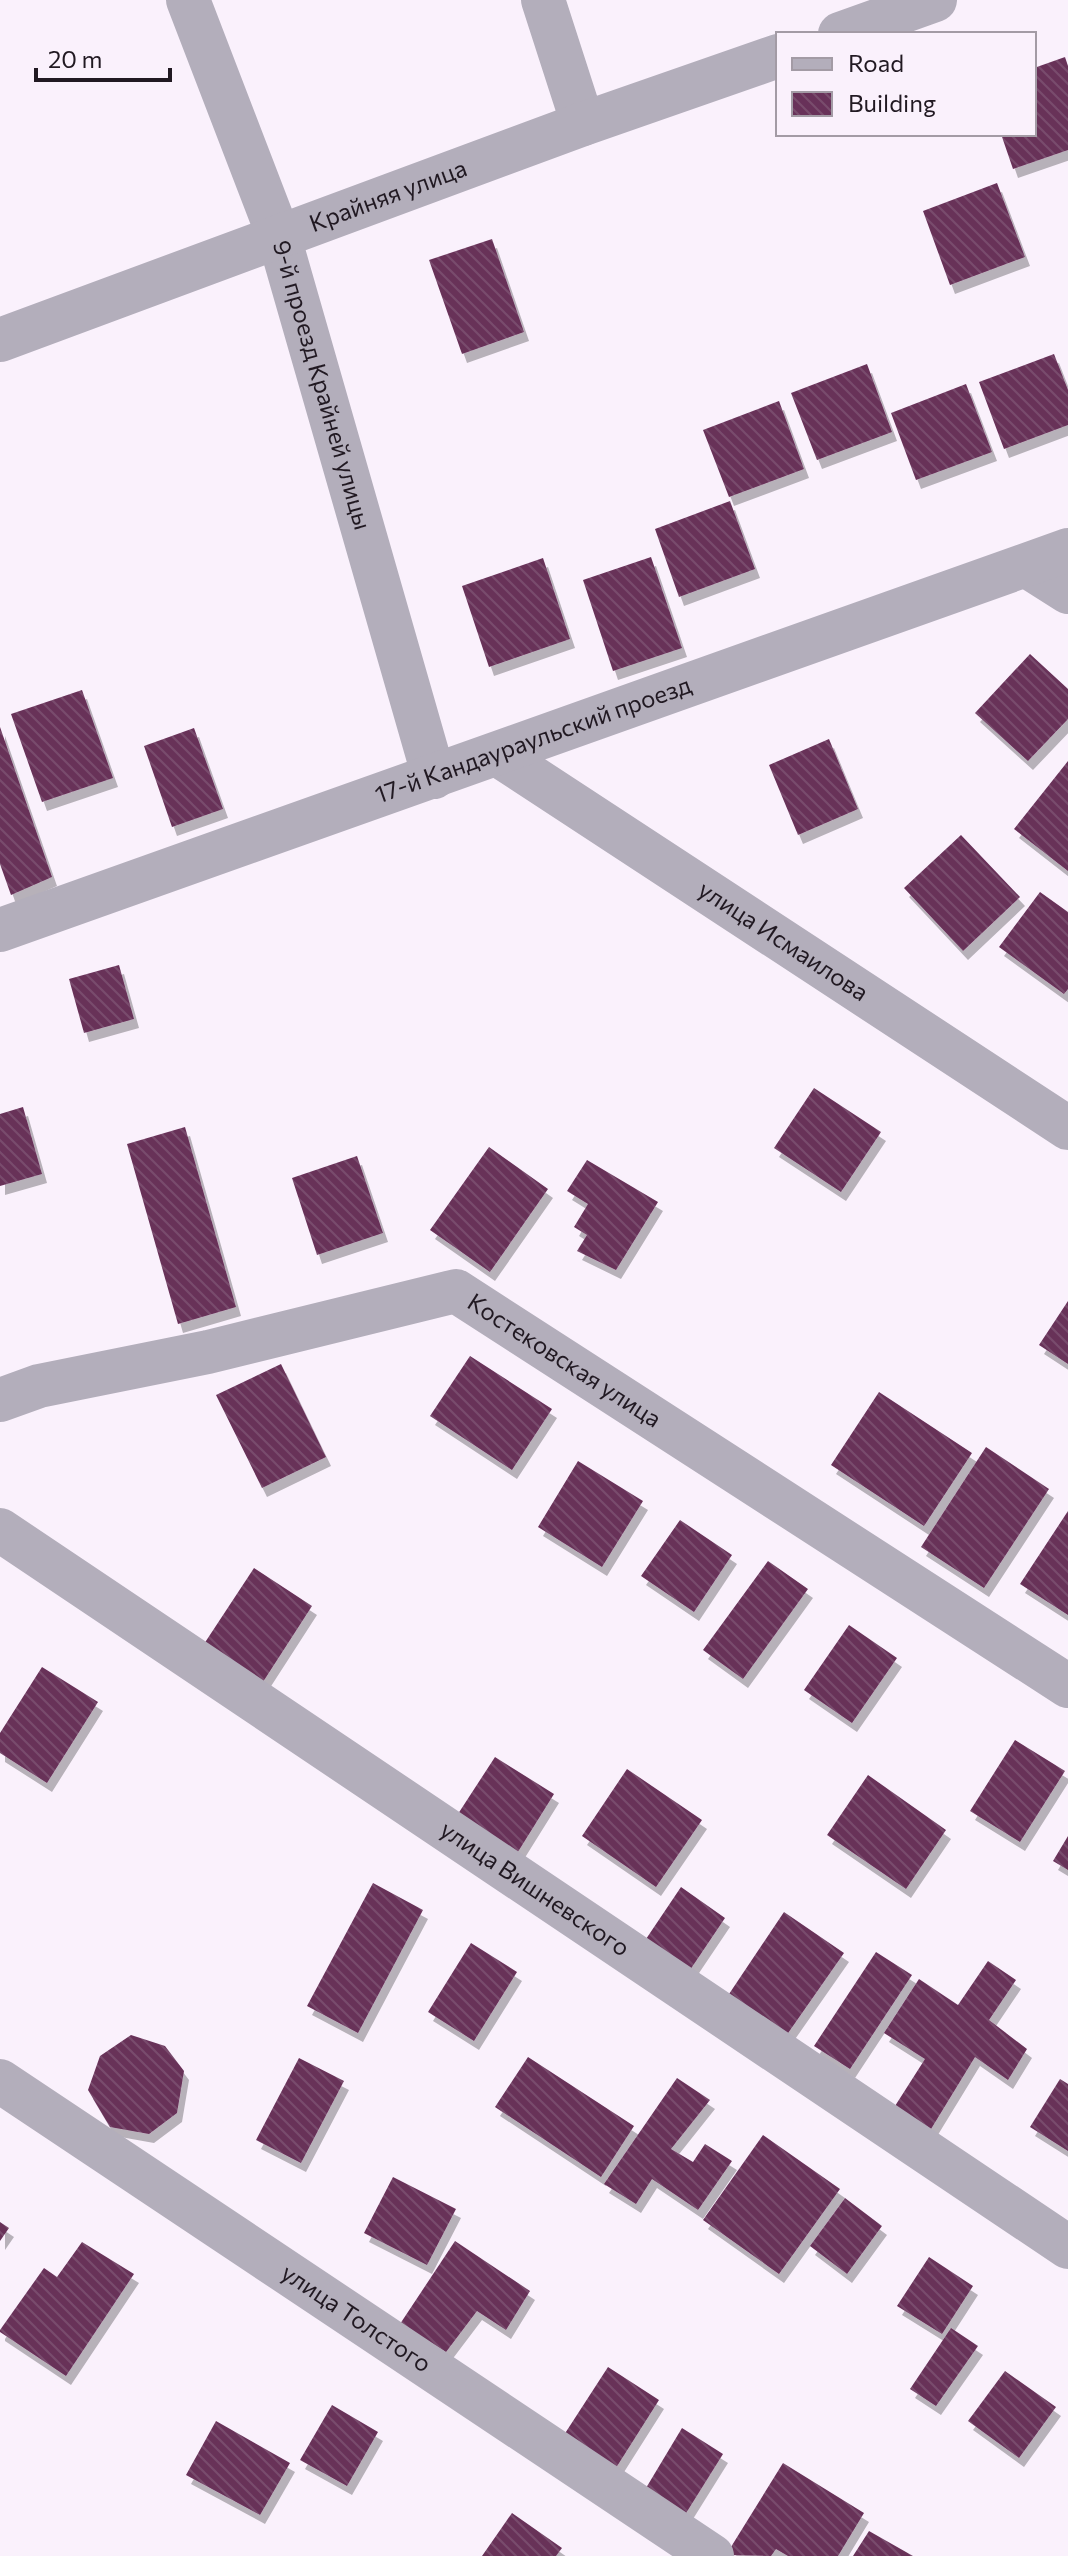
<svg xmlns="http://www.w3.org/2000/svg" width="1068" height="2556" font-family="Commissioner,sans-serif">
  <style>
    .building { fill: url(#building-back-hatch); filter: url(#shadow) }
    .lines { fill: none; stroke-linecap: round; stroke-linejoin: round }
    .minor { stroke: #b3aebb; stroke-width: 44 }
    .labels { text-anchor: middle; stroke-width: 8; stroke-linejoin: round; paint-order: stroke }
    .street-label { font-size: 24px; fill: #211922; stroke: #faf1fc }
  </style>
  <defs>
    <pattern id="building-back-hatch" width="6" height="6" patternUnits="userSpaceOnUse" patternTransform="scale(2)"><rect width="6" height="6" fill="#683159"/><path d="M-1 5l2 2M0 0l6 6M5-1l2 2" fill="none" stroke="#794c6d"/></pattern>
    <filter id="shadow"><feDropShadow dx="5" dy="9" stdDeviation="0" flood-color="#0004"/></filter>
  </defs>
  <rect width="100%" height="100%" fill="#faf1fc"/>
  <!-- building -->
  <path class="building" d="M 1065,57 L 1068,66 L 1068,150 L 1013,169 L 1001,134 L 1034,134 L 1034,68 Z
    M 997,183 L 1025,257 L 950,285 L 923,211 Z
    M 492,239 L 524,332 L 462,354 L 429,260 Z
    M 1054,354 L 1068,390 L 1068,425 L 1004,449 L 979,382 Z
    M 867,364 L 892,432 L 817,460 L 791,393 Z
    M 966,384 L 992,452 L 916,480 L 891,413 Z
    M 779,401 L 804,469 L 729,497 L 703,430 Z
    M 730,501 L 755,569 L 679,597 L 655,529 Z
    M 651,557 L 682,648 L 613,671 L 583,580 Z
    M 543,558 L 570,639 L 489,667 L 462,586 Z
    M 1030,654 L 1068,689 L 1068,719 L 1028,761 L 975,713 Z
    M 82,690 L 113,778 L 42,802 L 11,714 Z
    M 0,727 L 52,877 L 11,895 L 0,864 Z
    M 194,728 L 223,809 L 172,827 L 144,746 Z
    M 829,739 L 858,809 L 798,835 L 769,765 Z
    M 1068,761 L 1068,871 L 1014,829 Z
    M 961,835 L 1020,897 L 963,951 L 904,888 Z
    M 1040,892 L 1068,912 L 1068,989 L 1064,994 L 999,947 Z
    M 119,965 L 134,1019 L 84,1033 L 69,979 Z
    M 814,1088 L 881,1132 L 841,1192 L 774,1148 Z
    M 23,1107 L 42,1174 L 0,1186 L 0,1114 Z
    M 185,1127 L 236,1307 L 178,1324 L 127,1144 Z
    M 489,1147 L 548,1189 L 490,1272 L 430,1230 Z
    M 357,1156 L 383,1233 L 317,1255 L 292,1178 Z
    M 587,1160 L 658,1202 L 616,1270 L 577,1251 L 587,1235 L 574,1227 L 588,1204 L 567,1191 Z
    M 1068,1301 L 1068,1364 L 1039,1345 Z
    M 470,1356 L 552,1409 L 512,1470 L 430,1416 Z
    M 281,1364 L 326,1457 L 262,1488 L 216,1395 Z
    M 879,1392 L 972,1453 L 924,1526 L 831,1465 Z
    M 986,1447 L 1049,1489 L 984,1588 L 921,1547 Z
    M 578,1461 L 643,1501 L 602,1567 L 538,1527 Z
    M 1068,1511 L 1068,1615 L 1020,1584 Z
    M 680,1520 L 732,1555 L 694,1612 L 641,1576 Z
    M 768,1561 L 808,1589 L 743,1679 L 703,1650 Z
    M 254,1568 L 312,1606 L 261,1685 L 202,1647 Z
    M 849,1625 L 897,1658 L 852,1723 L 804,1690 Z
    M 42,1667 L 98,1702 L 47,1783 L 0,1753 L 0,1733 Z
    M 1015,1740 L 1065,1771 L 1020,1842 L 970,1811 Z
    M 495,1757 L 554,1794 L 516,1855 L 456,1817 Z
    M 627,1769 L 702,1820 L 656,1887 L 582,1836 Z
    M 868,1775 L 946,1830 L 906,1889 L 827,1835 Z
    M 1068,1836 L 1068,1870 L 1053,1861 Z
    M 373,1883 L 423,1910 L 358,2033 L 307,2006 Z
    M 681,1887 L 725,1918 L 690,1970 L 646,1939 Z
    M 784,1912 L 844,1953 L 786,2036 L 727,1997 Z
    M 471,1943 L 517,1972 L 474,2041 L 428,2012 Z
    M 876,1952 L 912,1975 L 850,2069 L 814,2046 Z
    M 988,1961 L 1016,1980 L 989,2020 L 1027,2049 L 1008,2080 L 975,2057 L 931,2129 L 895,2106 L 925,2059 L 884,2033 L 919,1979 L 958,2005 Z
    M 131,2035 L 165,2046 L 184,2071 L 177,2113 L 149,2134 L 110,2127 L 88,2090 L 100,2056 Z
    M 528,2057 L 634,2126 L 601,2177 L 495,2107 Z
    M 299,2058 L 344,2081 L 301,2163 L 256,2140 Z
    M 677,2078 L 710,2100 L 671,2149 L 693,2162 L 705,2144 L 732,2161 L 698,2210 L 652,2179 L 636,2204 L 604,2184 Z
    M 1060,2079 L 1068,2084 L 1068,2151 L 1030,2127 Z
    M 763,2135 L 840,2189 L 779,2274 L 703,2220 Z
    M 393,2177 L 456,2209 L 427,2265 L 364,2233 Z
    M 845,2198 L 882,2226 L 847,2274 L 810,2246 Z
    M 0,2222 L 9,2228 L 0,2241 Z
    M 455,2241 L 530,2291 L 506,2330 L 477,2311 L 446,2352 L 400,2324 Z
    M 82,2242 L 134,2274 L 66,2376 L 0,2332 L 0,2330 L 44,2268 L 57,2277 Z
    M 929,2257 L 973,2286 L 942,2334 L 897,2306 Z
    M 951,2328 L 978,2346 L 936,2406 L 910,2389 Z
    M 608,2367 L 659,2400 L 614,2471 L 562,2438 Z
    M 1005,2371 L 1056,2407 L 1019,2458 L 968,2421 Z
    M 332,2405 L 378,2432 L 347,2486 L 300,2460 Z
    M 216,2421 L 290,2463 L 260,2515 L 186,2475 Z
    M 682,2428 L 723,2454 L 683,2518 L 643,2493 Z
    M 783,2463 L 864,2513 L 838,2556 L 788,2556 L 776,2549 L 771,2556 L 726,2555 Z
    M 512,2513 L 562,2548 L 556,2556 L 482,2556 Z
    M 869,2531 L 913,2556 L 853,2556 Z"/>
  <g class="lines">
    <!-- minor -->
    <g class="minor">
      <path id="s1" d="M 188,0 L 279,237 L 434,777"/>
      <path d="M 543,0 L 583,124"/>
      <path d="M 840,34 L 935,0"/>
      <path id="s2" d="M 0,340 L 583,124 L 778,56"/>
      <path d="M 1027,566 L 1068,592"/>
      <path id="s3" d="M 497,754 L 1068,1128"/>
      <path id="s4" d="M 0,930 L 1068,550"/>
      <path id="s5" d="M 0,1400 L 39,1386 L 208,1352 L 456,1291 L 1068,1686"/>
      <path id="s6" d="M 0,1530 L 1068,2247"/>
      <path id="s7" d="M 0,2081 L 712,2556"/>
    </g>
  </g>
  <g class="labels">
    <!-- street labels -->
    <g class="street-label">
      <text dy="8" stroke="none"><textPath href="#s2" startOffset="414">Крайняя улица</textPath></text>
      <text dy="8" stroke="none"><textPath href="#s1" startOffset="408">9-й проезд Крайней улицы</textPath></text>
      <text dy="8" stroke="none"><textPath href="#s4" startOffset="566">17-й Кандаураульский проезд</textPath></text>
      <text dy="8" stroke="none"><textPath href="#s3" startOffset="342">улица Исмаилова</textPath></text>
      <text dy="8" stroke="none"><textPath href="#s5" startOffset="598">Костековская улица</textPath></text>
      <text dy="8" stroke="none"><textPath href="#s6" startOffset="644">улица Вишневского</textPath></text>
      <text dy="8" stroke="none"><textPath href="#s7" startOffset="428">улица Толстого</textPath></text>
    </g>
  </g>
  <!-- legend -->
  <rect x="776" y="32" width="260" height="104" fill="#faf1fc" stroke="#a39ba5" stroke-width="2"/>
  <rect x="792" y="58" width="40" height="12" fill="#b3aebb" stroke="#a39ba5" stroke-width="2"/>
  <text x="848" y="72" font-size="24" fill="#211922">Road</text>
  <rect x="792" y="92" width="40" height="24" fill="url(#building-back-hatch)" stroke="#a39ba5" stroke-width="2"/>
  <text x="848" y="112" font-size="24" fill="#211922">Building</text>
  <!-- scale -->
  <path d="M36 68v12h134v-12" fill="none" stroke="#211922" stroke-width="4"/>
  <text x="48" y="68" font-size="24" fill="#211922" stroke="#faf1fc" stroke-width="6" paint-order="stroke">20 m</text>
</svg>
